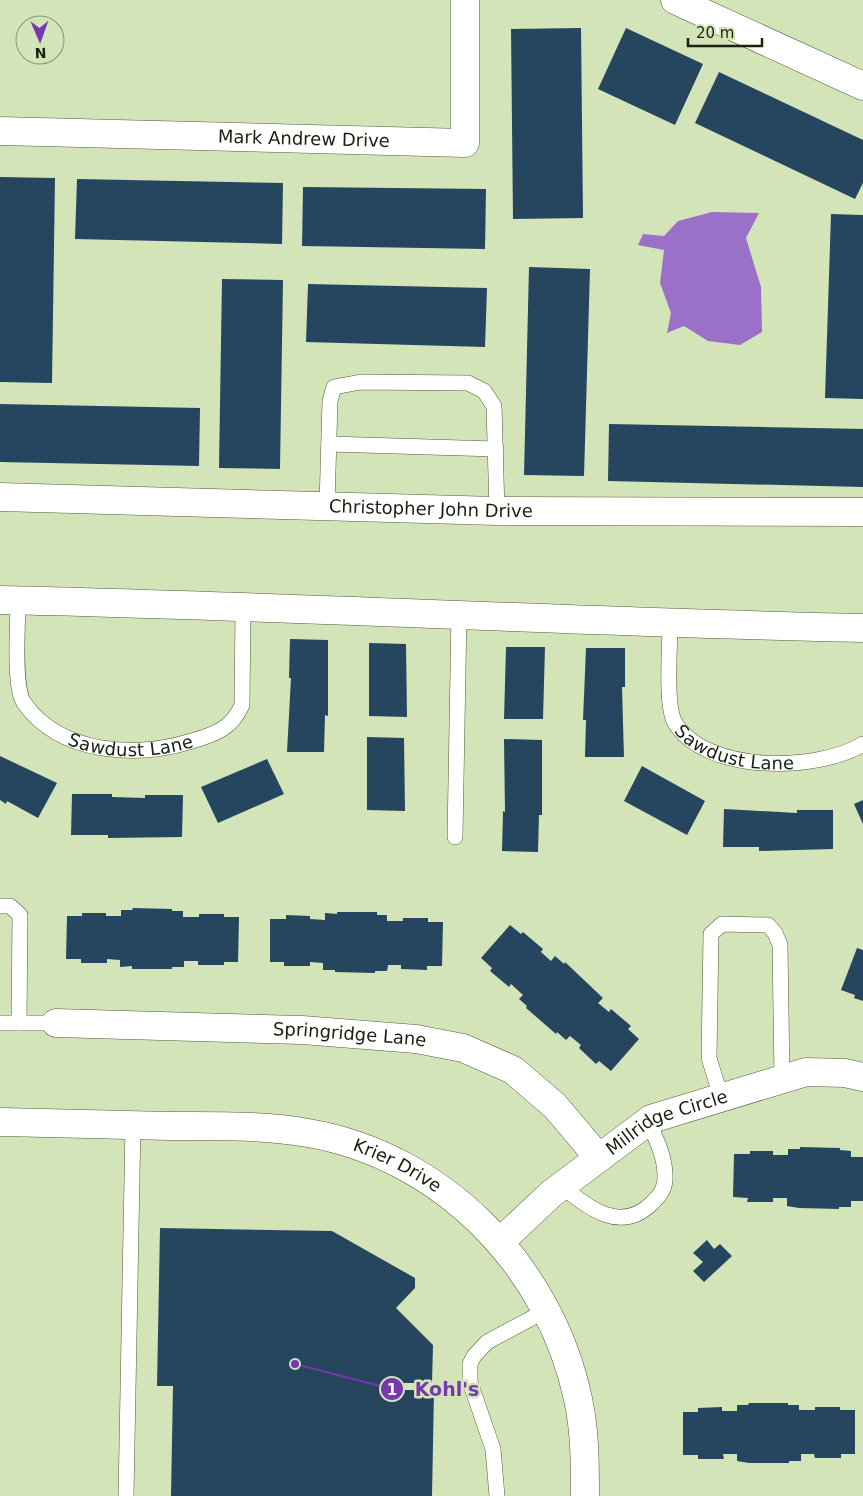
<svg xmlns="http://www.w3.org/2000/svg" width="863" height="1496" font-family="'DejaVu Sans',sans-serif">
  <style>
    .water { fill: #9a70c8 }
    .building { fill: #264660 }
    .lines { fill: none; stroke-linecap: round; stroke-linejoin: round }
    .lane-casing { stroke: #4f5c37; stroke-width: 16 }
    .street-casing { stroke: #4f5c37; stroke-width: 29 }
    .lane { stroke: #fff; stroke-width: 15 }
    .street { stroke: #fff; stroke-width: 28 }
    .labels { text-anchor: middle; stroke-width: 5; stroke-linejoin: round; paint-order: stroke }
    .street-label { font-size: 18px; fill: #1b2111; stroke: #d3e4b9 }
    .leader { fill: none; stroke: #7638ae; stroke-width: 2 }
    .callout-dot { fill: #7638ae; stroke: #d3e4b9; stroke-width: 2 }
    .mark-label { font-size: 15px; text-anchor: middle; font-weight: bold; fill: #fff }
    .callout-label { font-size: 19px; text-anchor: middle; font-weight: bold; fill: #7638ae; stroke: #d3e4b9; stroke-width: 5; stroke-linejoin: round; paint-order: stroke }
  </style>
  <rect width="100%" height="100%" fill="#d3e4b9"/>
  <!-- water -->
  <path class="water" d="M 712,212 L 759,213 L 746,238 L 761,287 L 762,332 L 740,345 L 708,341 L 684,326 L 667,333 L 671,313 L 660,283 L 664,250 L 638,245 L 643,234 L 664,236 L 678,221 Z"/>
  <!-- building -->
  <path class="building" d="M 581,28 L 583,218 L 513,219 L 511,29 Z
    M 626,28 L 703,64 L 675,125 L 598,89 Z
    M 719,72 L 863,140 L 863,183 L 855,199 L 695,123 Z
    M 0,177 L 55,178 L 52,383 L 0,382 Z
    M 77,179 L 283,183 L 282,244 L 75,239 Z
    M 303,187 L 486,189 L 485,249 L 302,246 Z
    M 831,214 L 863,215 L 863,399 L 825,398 Z
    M 529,267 L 590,269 L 584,476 L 524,475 Z
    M 222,279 L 283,280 L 280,469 L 219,468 Z
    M 308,284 L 487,288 L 485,347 L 306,342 Z
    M 0,404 L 200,408 L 199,466 L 0,462 Z
    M 609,424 L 863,429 L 863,487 L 608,481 Z
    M 290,639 L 328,640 L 328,716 L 325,715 L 324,752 L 287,752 L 291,678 L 289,678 Z
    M 369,643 L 406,644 L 407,717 L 369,716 Z
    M 506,647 L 545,647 L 543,719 L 504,719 Z
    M 586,648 L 625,648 L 625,687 L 622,687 L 624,757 L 585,757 L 586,720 L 583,720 Z
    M 367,737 L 404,738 L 405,811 L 367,810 Z
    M 504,739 L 542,740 L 542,815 L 539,815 L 538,852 L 502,851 L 503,811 L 505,812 Z
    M 0,756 L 57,783 L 38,818 L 7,801 L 6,804 L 0,800 Z
    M 267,759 L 284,794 L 218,823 L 201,787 Z
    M 642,766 L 705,801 L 687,835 L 624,801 Z
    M 72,794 L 112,794 L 112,797 L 145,798 L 145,795 L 183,795 L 182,837 L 108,838 L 108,835 L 71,835 Z
    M 863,800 L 863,824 L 854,804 Z
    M 724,809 L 797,813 L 797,810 L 833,810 L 833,849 L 759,851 L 759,847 L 723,847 Z
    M 133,908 L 172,909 L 172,911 L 183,911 L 183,917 L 199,917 L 199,914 L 224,914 L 224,917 L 239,917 L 238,962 L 224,962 L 224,965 L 198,965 L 198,961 L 184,961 L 184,967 L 172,967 L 172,969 L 132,969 L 132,966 L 120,967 L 120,960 L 107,959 L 107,963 L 81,963 L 81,959 L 66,959 L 67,916 L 82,916 L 82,913 L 106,913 L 106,916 L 121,916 L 121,910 L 132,910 Z
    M 337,912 L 377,912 L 377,915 L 387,915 L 387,921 L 403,921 L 403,918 L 428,918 L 428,922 L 443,922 L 442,966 L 427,966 L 427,970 L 401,969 L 401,965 L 388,965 L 387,971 L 375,971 L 375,973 L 335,972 L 335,970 L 323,970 L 323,963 L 310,962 L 310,966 L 284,966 L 284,962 L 270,962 L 270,919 L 286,919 L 286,915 L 310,916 L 310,919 L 325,920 L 325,913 L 337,914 Z
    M 510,925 L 521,934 L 523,932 L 543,949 L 541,952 L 551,961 L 555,956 L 564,964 L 565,962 L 603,998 L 598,1003 L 609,1012 L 611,1009 L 631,1026 L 628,1029 L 639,1039 L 611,1071 L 599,1061 L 596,1064 L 579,1048 L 581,1045 L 570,1036 L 566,1040 L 557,1032 L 556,1034 L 526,1008 L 527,1006 L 519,999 L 523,995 L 511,984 L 509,987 L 490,971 L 492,968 L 481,958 Z
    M 857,948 L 863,950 L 863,1001 L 854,998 L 855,995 L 841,990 Z
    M 800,1147 L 840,1148 L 840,1150 L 851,1151 L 851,1157 L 863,1157 L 863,1201 L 851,1201 L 851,1207 L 839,1207 L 839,1209 L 799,1208 L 787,1206 L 787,1198 L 773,1198 L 773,1202 L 747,1202 L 748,1198 L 733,1197 L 734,1154 L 750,1154 L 750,1151 L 773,1151 L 773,1155 L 788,1155 L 788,1149 L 800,1149 Z
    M 160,1228 L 332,1231 L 415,1278 L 415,1288 L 396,1308 L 433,1345 L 432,1383 L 399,1383 L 399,1390 L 434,1390 L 432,1496 L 171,1496 L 173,1386 L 157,1386 Z
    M 707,1240 L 714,1249 L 720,1244 L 732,1256 L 704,1282 L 693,1271 L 703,1262 L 693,1253 Z
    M 749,1403 L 788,1403 L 788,1405 L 799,1405 L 799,1410 L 815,1410 L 815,1407 L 840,1407 L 840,1410 L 855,1410 L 855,1454 L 841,1454 L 841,1458 L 815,1458 L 814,1454 L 801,1454 L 801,1461 L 789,1461 L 789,1463 L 749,1463 L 737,1461 L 737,1454 L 723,1454 L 724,1459 L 698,1459 L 698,1455 L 683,1455 L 683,1412 L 698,1412 L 698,1408 L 722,1407 L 722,1411 L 737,1411 L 737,1405 L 748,1405 Z"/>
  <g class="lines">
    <defs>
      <g id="lane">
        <path d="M 329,444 L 496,449"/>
        <path d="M 327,505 L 330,401 L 334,387 L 361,382 L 468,383 L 484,391 L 494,406 L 497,511"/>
        <path id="s1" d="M 18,601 C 18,623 13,687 24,703 C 61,755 137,758 192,741 C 216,734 232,728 242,705 L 243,609"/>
        <path id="s2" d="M 670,624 C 670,647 665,706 675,723 C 707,774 817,772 863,744"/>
        <path d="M 455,837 L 459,614"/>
        <path d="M 0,906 L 10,906 L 20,915 L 19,1023"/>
        <path d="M 0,1023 L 56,1023"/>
        <path d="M 721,1097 L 709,1058 L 711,934 L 722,924 L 768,925 L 775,933 L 780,945 L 782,1078"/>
        <path d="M 562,1186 C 588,1208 621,1234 652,1203 C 660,1196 666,1187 665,1176 C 665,1156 656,1139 648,1121"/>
        <path d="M 126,1496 L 133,1125"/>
        <path d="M 497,1496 L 493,1449 L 470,1382 L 470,1364 L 474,1356 L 487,1342 L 547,1310"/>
      </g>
      <g id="street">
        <path d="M 675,0 L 863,86"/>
        <path id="s3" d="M 0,131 L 465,143 L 465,0"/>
        <path id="s4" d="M 0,497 L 497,511 L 863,512"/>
        <path d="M 0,600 C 288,606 575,622 863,628"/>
        <path id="s5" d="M 56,1023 L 302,1030 L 416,1039 L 463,1048 L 513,1070 L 555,1106 L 599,1158"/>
        <path id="s6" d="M 0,1122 C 57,1123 114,1125 170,1126 C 216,1126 263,1125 308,1133 C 443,1156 550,1267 578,1399 C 585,1431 585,1463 585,1496"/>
        <path id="s7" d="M 500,1242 L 551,1194 L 651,1119 L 806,1072 L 845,1073 L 863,1077"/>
      </g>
    </defs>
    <!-- lane casing -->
    <use href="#lane" class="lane-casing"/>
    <!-- street casing -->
    <use href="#street" class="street-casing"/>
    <!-- lane -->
    <use href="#lane" class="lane"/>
    <!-- street -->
    <use href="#street" class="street"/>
  </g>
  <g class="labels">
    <!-- street labels -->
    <g class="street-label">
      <text dy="6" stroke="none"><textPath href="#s3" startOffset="304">Mark Andrew Drive</textPath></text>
      <text dy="6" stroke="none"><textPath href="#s4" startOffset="431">Christopher John Drive</textPath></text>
      <text dy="6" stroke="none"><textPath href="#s1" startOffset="224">Sawdust Lane</textPath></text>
      <text dy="6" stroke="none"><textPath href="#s2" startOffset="168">Sawdust Lane</textPath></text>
      <text dy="6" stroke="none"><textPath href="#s5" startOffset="294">Springridge Lane</textPath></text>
      <text dy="6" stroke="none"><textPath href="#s7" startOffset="208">Millridge Circle</textPath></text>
      <text dy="6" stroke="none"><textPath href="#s6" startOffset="404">Krier Drive</textPath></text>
    </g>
  </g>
  <!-- callouts -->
  <path class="leader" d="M295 1364L392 1389"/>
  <g class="callout-dot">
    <circle cx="295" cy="1364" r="5"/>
    <circle cx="392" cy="1389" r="12"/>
  </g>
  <g class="mark-label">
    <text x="392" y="1395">1</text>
  </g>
  <g class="callout-label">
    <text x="447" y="1396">Kohl's</text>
  </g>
  <!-- north arrow -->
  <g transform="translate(40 40) rotate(178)"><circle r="24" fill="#d3e4b9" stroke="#899676"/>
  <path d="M0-4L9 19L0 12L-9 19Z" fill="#7638ae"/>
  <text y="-8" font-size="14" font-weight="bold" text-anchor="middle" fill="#1b2111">N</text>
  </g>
  <!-- scale -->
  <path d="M688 38v8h74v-8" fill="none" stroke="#1b2111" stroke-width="2.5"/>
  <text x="696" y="38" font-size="15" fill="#1b2111" stroke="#d3e4b9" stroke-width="4" paint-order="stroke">20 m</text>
</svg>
